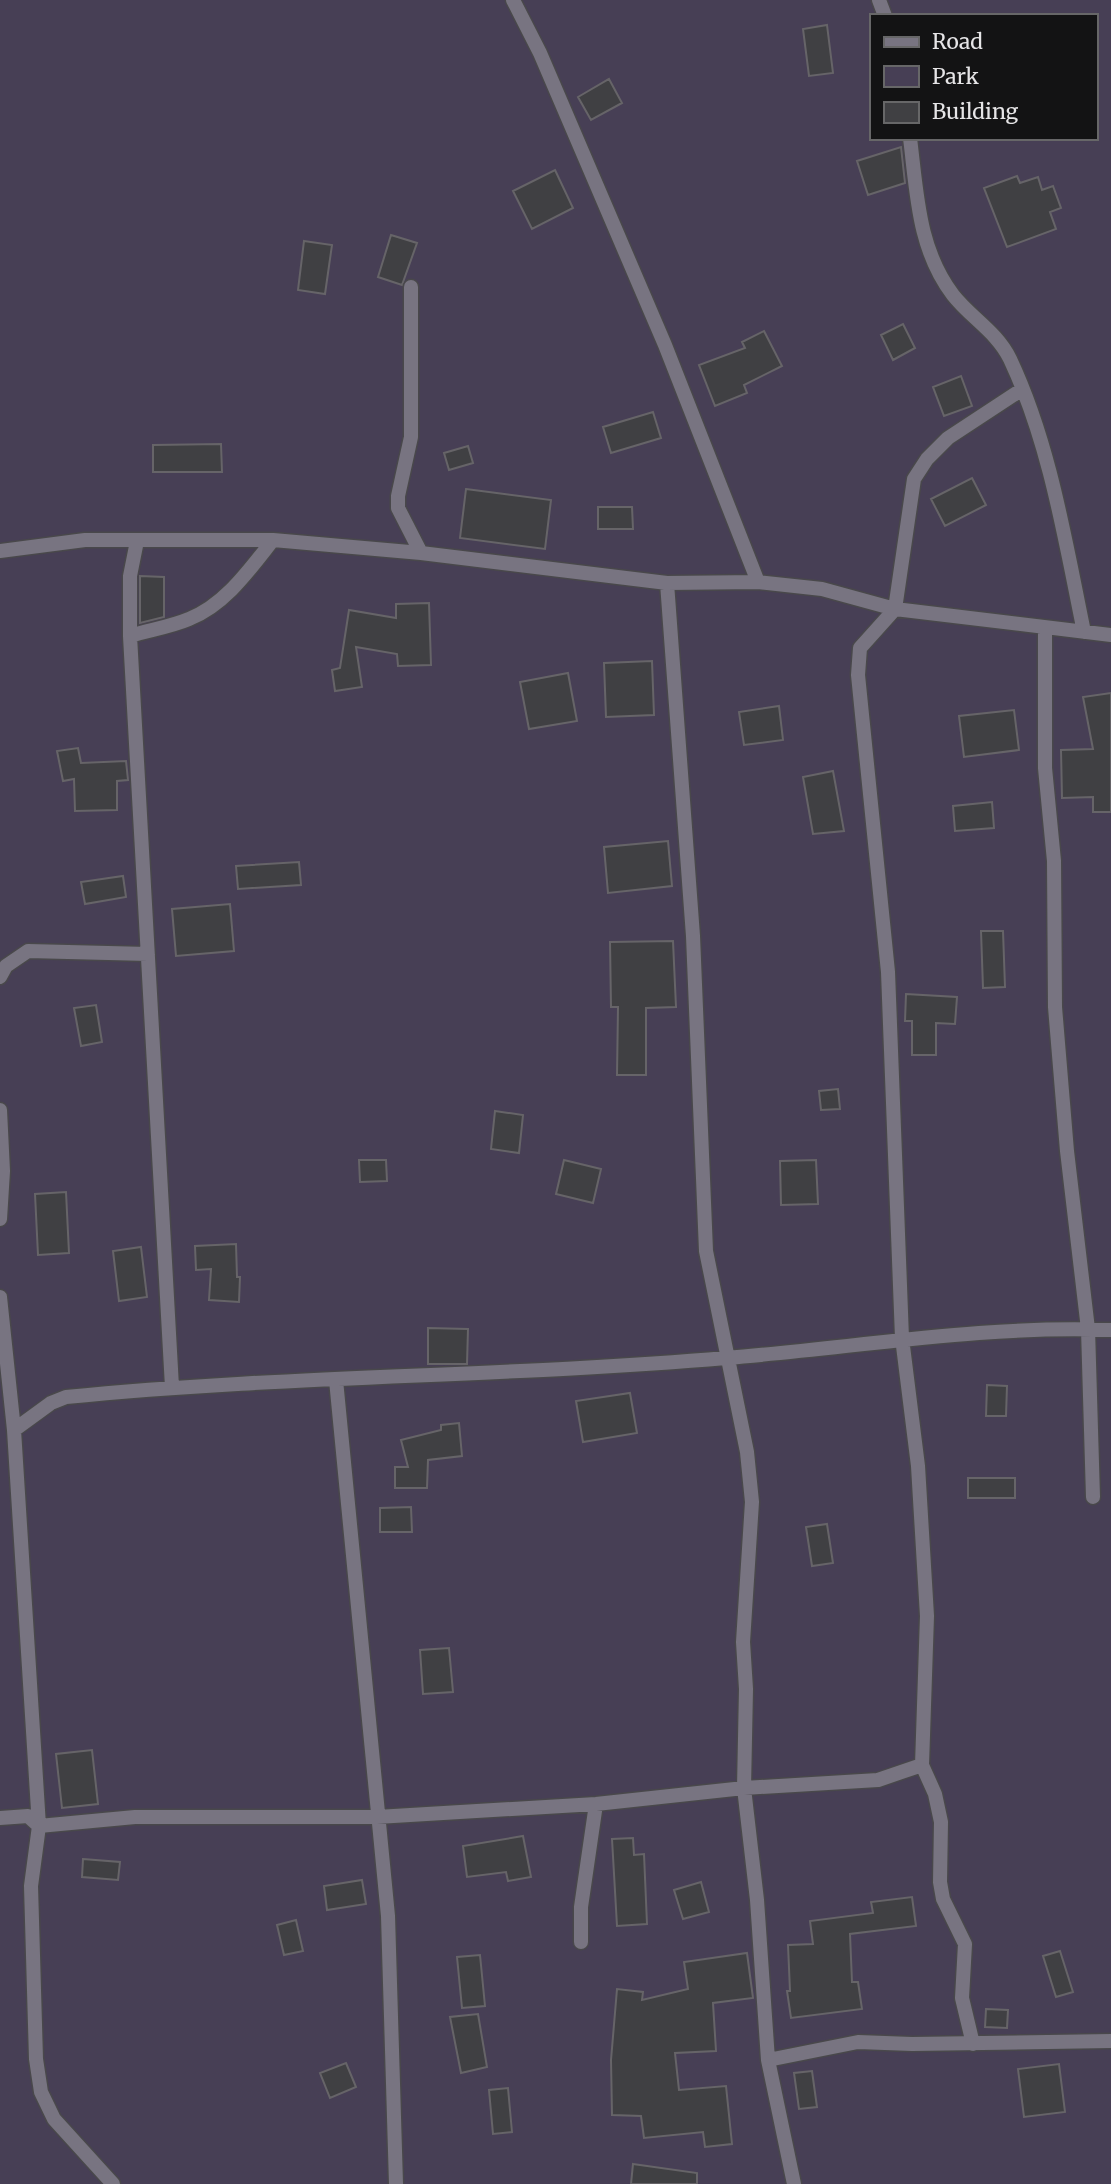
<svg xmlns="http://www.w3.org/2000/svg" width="1111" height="2184" font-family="Merriweather,serif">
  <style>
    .green { fill: #473f55; fill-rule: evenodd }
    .building { fill: #404043; stroke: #666468; stroke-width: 2 }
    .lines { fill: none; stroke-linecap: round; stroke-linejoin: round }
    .minor-casing { stroke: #49484b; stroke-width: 17 }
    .minor { stroke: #787481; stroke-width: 14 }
  </style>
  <rect width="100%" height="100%" fill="#2b2a2d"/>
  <!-- green -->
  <path class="green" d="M 0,0 L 1111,0 L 1111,2184 L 0,2184 ZM 871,16 L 1095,16 L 1095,138 L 871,138 Z"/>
  <!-- building -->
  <path class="building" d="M 827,25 L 833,73 L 809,76 L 803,29 Z
    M 609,79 L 622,103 L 591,120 L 578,97 Z
    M 901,147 L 905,183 L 868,195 L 857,161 Z
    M 555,170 L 573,208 L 532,229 L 513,191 Z
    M 1017,176 L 1020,183 L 1038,177 L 1042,190 L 1053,186 L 1061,208 L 1050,212 L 1056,229 L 1007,247 L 984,188 Z
    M 391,235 L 417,243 L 402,285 L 378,277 Z
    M 304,241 L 332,245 L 325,294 L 298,290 Z
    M 903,324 L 915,348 L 893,360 L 881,335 Z
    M 764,331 L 782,366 L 744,385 L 747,393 L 715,406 L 699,365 L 745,348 L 742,342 Z
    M 961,376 L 972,406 L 944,416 L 933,387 Z
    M 653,412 L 661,438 L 611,453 L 603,427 Z
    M 221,444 L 222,472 L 153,472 L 153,445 Z
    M 468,446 L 473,463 L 449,470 L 444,453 Z
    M 972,478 L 986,505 L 945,526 L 931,499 Z
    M 466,489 L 551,500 L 545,549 L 460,538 Z
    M 598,507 L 632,507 L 633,529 L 598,529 Z
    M 140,576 L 164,577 L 164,617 L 140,623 Z
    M 429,603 L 431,665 L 398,666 L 397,654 L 356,647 L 362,687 L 335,691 L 332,670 L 340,668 L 349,610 L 396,618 L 396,604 Z
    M 652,661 L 654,715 L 606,717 L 604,663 Z
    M 568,673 L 577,721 L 529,729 L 520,682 Z
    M 1111,693 L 1111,812 L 1093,812 L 1093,797 L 1062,798 L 1061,750 L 1093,749 L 1083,697 Z
    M 779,706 L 783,740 L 744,745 L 739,712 Z
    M 1014,710 L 1019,750 L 964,757 L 959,716 Z
    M 78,748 L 81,763 L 126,761 L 128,780 L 117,781 L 117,810 L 75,811 L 74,779 L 63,781 L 57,751 Z
    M 833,771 L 844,831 L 813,834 L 803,777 Z
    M 992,802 L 994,828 L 955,831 L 953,806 Z
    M 668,841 L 672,886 L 608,893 L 604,847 Z
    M 299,862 L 301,885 L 238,889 L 236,866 Z
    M 123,876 L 126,897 L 85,904 L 81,882 Z
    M 230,904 L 234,951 L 176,956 L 172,909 Z
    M 981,931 L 1003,931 L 1005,987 L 983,988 Z
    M 673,941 L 676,1007 L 646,1008 L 646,1075 L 617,1075 L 618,1007 L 611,1007 L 610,942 Z
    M 906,994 L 957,997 L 955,1024 L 936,1023 L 936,1055 L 912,1055 L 912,1021 L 905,1021 Z
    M 96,1005 L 102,1042 L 81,1046 L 74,1008 Z
    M 838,1089 L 840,1109 L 821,1110 L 819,1091 Z
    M 495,1111 L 523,1115 L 519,1153 L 491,1149 Z
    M 359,1160 L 386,1160 L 387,1181 L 360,1182 Z
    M 564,1160 L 601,1169 L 593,1203 L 556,1194 Z
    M 816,1160 L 818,1204 L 781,1205 L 780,1161 Z
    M 66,1192 L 69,1253 L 38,1255 L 35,1194 Z
    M 236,1244 L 237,1277 L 240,1277 L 239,1302 L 209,1300 L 211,1269 L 196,1270 L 195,1246 Z
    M 141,1247 L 147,1297 L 119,1301 L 113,1251 Z
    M 428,1328 L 468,1329 L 467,1364 L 428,1364 Z
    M 987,1385 L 1007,1386 L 1006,1416 L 986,1416 Z
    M 630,1393 L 637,1433 L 583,1442 L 576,1401 Z
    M 459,1423 L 462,1456 L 428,1460 L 427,1488 L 395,1488 L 395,1467 L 408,1467 L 401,1440 L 441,1430 L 441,1425 Z
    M 968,1478 L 1015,1478 L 1015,1498 L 968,1498 Z
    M 411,1507 L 412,1532 L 380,1532 L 380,1508 Z
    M 827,1524 L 833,1563 L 812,1566 L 806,1527 Z
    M 449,1648 L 453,1692 L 423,1694 L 420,1650 Z
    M 92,1750 L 98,1804 L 62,1808 L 56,1754 Z
    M 523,1836 L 531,1877 L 508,1881 L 506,1872 L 467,1877 L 463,1846 Z
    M 633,1838 L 634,1855 L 644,1854 L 647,1924 L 617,1926 L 612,1839 Z
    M 83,1859 L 120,1862 L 118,1880 L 82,1877 Z
    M 362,1880 L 366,1904 L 327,1910 L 324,1886 Z
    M 701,1882 L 709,1912 L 683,1919 L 674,1890 Z
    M 912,1897 L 916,1926 L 850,1934 L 852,1982 L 858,1982 L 862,2009 L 791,2018 L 787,1991 L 790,1991 L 788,1945 L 813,1944 L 810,1921 L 873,1913 L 871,1902 Z
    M 296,1920 L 303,1951 L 284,1955 L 277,1925 Z
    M 1060,1951 L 1073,1992 L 1056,1997 L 1043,1956 Z
    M 747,1953 L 753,1998 L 713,2003 L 716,2051 L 675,2053 L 679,2090 L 726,2086 L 732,2144 L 705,2147 L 703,2132 L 644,2138 L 641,2116 L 612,2115 L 611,2060 L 617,1989 L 643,1992 L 642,2000 L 688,1989 L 684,1962 Z
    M 480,1955 L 485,2006 L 462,2008 L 457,1957 Z
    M 986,2009 L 1008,2010 L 1007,2028 L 985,2027 Z
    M 478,2014 L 487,2067 L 461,2073 L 450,2017 Z
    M 346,2063 L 356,2087 L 330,2098 L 320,2073 Z
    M 1059,2064 L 1065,2112 L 1024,2117 L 1018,2069 Z
    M 812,2071 L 817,2107 L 799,2109 L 794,2073 Z
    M 508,2088 L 512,2132 L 493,2134 L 489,2090 Z
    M 633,2164 L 697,2173 L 697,2184 L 631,2184 Z"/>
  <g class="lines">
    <defs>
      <path id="minor" d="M 513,0 L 540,53 L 665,345 L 758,582
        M 879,0 L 885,16
        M 910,138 C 917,194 918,249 953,295 C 971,318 997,332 1010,359 C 1050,444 1065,540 1084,632
        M 411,287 L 411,437 L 398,496 L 398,508 L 421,553
        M 137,541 L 130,576 L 130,636 L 172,1387
        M 0,551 L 85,540 L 273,540 L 421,553 L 667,583 L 758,582 L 822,589 L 895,609 L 1111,635
        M 667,583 L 693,936 L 706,1251 L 747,1452 L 752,1502 L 743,1642 L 746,1689 L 744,1788 L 757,1900 L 768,2060 L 794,2184
        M 1045,628 L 1045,768 L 1054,861 L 1055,1007 L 1067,1151 L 1088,1329 L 1093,1497
        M 130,636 C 149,630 170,627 189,619 C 225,605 250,569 273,540
        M 0,977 L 6,966 L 28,951 L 148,954
        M 0,1110 L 3,1171 L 0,1219
        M 0,1297 L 14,1430 L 39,1826 L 31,1886 L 36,2059 L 41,2092 L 54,2119 L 113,2184
        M 336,1380 L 388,1916 L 396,2184
        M 14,1430 L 51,1403 L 66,1397 C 285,1375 506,1377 726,1358 C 854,1348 982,1325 1111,1330
        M 0,1818 L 28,1816 L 39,1826 L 135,1817 L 377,1817 L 596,1804 L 744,1788 L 878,1780 L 922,1765
        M 581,1942 L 581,1907 L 596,1804
        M 973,2044 L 962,1998 L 965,1944 L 943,1899 L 940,1882 L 941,1822 L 935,1794 L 922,1765 L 927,1616 L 918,1466 L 902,1338 L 888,972 L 858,675 L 860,648 L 895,609 L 914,479 L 927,459 L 948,438 L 1021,390
        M 768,2060 L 858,2042 L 912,2044 L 1111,2041"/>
    </defs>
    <!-- minor casing -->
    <use href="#minor" class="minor-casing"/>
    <!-- minor -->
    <use href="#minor" class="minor"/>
  </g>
  <!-- legend -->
  <rect x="870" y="14" width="228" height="126" fill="#131314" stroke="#676768" stroke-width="2"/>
  <rect x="884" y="37" width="35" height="10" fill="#787481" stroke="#676768" stroke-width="2"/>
  <text x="932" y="49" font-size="21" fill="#e6e5e7">Road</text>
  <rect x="884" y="66" width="35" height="21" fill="#473f55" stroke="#676768" stroke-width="2"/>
  <text x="932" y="84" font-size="21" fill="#e6e5e7">Park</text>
  <rect x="884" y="102" width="35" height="21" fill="#404043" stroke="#676768" stroke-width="2"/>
  <text x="932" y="119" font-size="21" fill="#e6e5e7">Building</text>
</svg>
